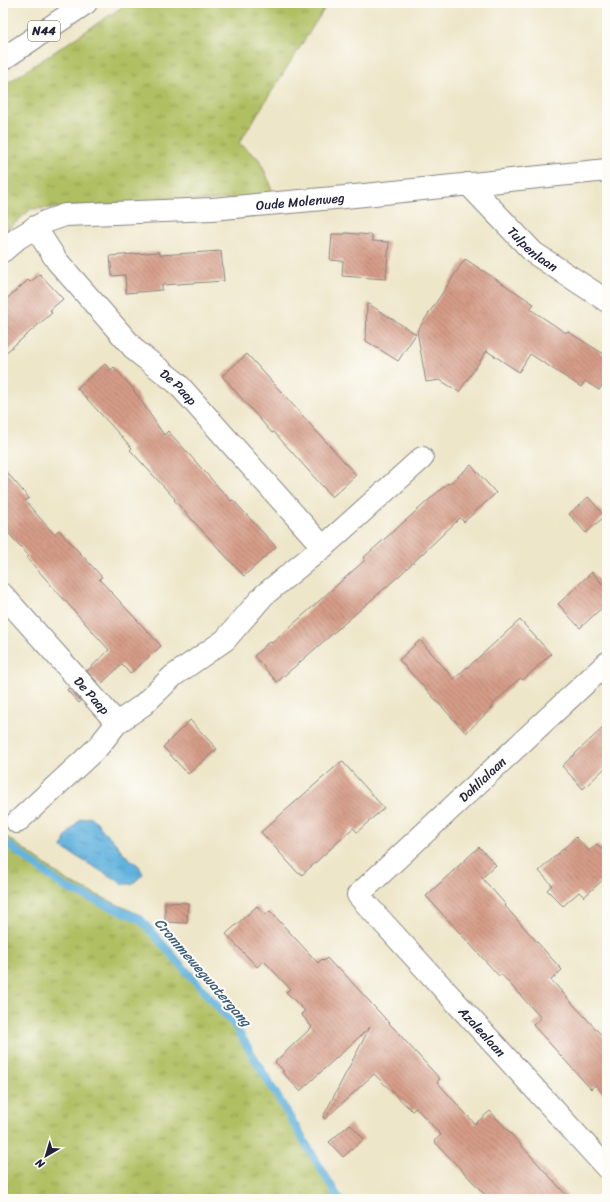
<svg xmlns="http://www.w3.org/2000/svg" width="610" height="1202" font-family="Sriracha,sans-serif">
  <style>
    .grass { fill: url(#grass-tufts); stroke: #69704e }
    .water { fill: url(#water-ripples); stroke: #426a8c }
    .lines { fill: none; stroke-linecap: round; stroke-linejoin: round }
    .stream { stroke: #63b3de; stroke-width: 8 }
    .building { fill: url(#building-back-hatch) }
    .minor-casing { stroke: #888482; stroke-width: 24 }
    .trunk-casing { stroke: #888482; stroke-width: 24 }
    .minor { stroke: #fff; stroke-width: 22 }
    .trunk { stroke: #fff; stroke-width: 22 }
    .labels { text-anchor: middle; stroke-width: 4; stroke-linejoin: round; paint-order: stroke }
    .shield { fill: #fdfcf7; stroke: #646373; stroke-width: 1 }
    .shield-label { font-size: 12px; font-weight: bold; fill: #22223b }
    .street-label { font-size: 13px; fill: #22223b; stroke: #fdfcf7 }
    .water-label { font-size: 14px; font-style: italic; fill: #3c5c7c; stroke: #fdfcf7 }
  </style>
  <defs>
    <pattern id="grass-tufts" width="24" height="20" patternUnits="userSpaceOnUse"><rect width="24" height="20" fill="#b0bf62"/><path d="M3 7l-1-3M5 7V3M7 7l1-3M15 17l-1-3M17 17v-4M19 17l1-3" fill="none" stroke="#8f9b52"/></pattern>
    <pattern id="water-ripples" width="26" height="14" patternUnits="userSpaceOnUse"><rect width="26" height="14" fill="#63b3de"/><path d="M2 4q2-2 4 0t4 0M15 11q2-2 4 0t4 0" fill="none" stroke="#5191b5"/></pattern>
    <pattern id="building-back-hatch" width="6" height="6" patternUnits="userSpaceOnUse"><rect width="6" height="6" fill="#d59c87"/><path d="M-1 5l2 2M0 0l6 6M5-1l2 2" fill="none" stroke="#ac7f70"/></pattern>
  </defs>
  <rect width="100%" height="100%" fill="#fdfcf7"/>
  <filter id="ink" filterUnits="userSpaceOnUse"><feTurbulence type="fractalNoise" baseFrequency=".025" numOctaves="2"/><feDisplacementMap in="SourceGraphic" scale="8" xChannelSelector="R" yChannelSelector="G"/><feConvolveMatrix kernelMatrix="1 2 1 2 8 2 1 2 1" color-interpolation-filters="sRGB"/></filter>
  <filter id="wash" filterUnits="userSpaceOnUse"><feTurbulence type="fractalNoise" baseFrequency=".012" numOctaves="4" result="noise"/><feDisplacementMap in="SourceGraphic" scale="16" xChannelSelector="R" yChannelSelector="G"/><feGaussianBlur stdDeviation="0.9" result="paint"/><feColorMatrix in="noise" values="0 0 0 0 0 0 0 0 0 0 0 0 0 0 0 0 0 1.4 0 .05"/><feComposite in="paint" operator="in"/></filter>
  <g filter="url(#wash)">
    <rect width="100%" height="100%" fill="#eee6c9"/>
    <!-- grass -->
    <path class="grass" d="M 128,3 L 328,3 L 239,143 L 259,159 L 271,185 L 272,197 L 31,209 L 3,234 L 3,86 Z
      M 3,834 L 69,882 L 140,915 L 238,1025 L 343,1199 L 3,1199 Z"/>
    <!-- water -->
    <path class="water" d="M 90,817 L 97,822 L 102,830 L 112,839 L 125,855 L 139,866 L 143,874 L 139,878 L 132,884 L 123,884 L 62,848 L 65,838 L 80,819 Z"/>
    <g class="lines">
      <!-- stream -->
      <path class="stream" d="M 3,841 L 66,888 L 140,919 L 235,1026 L 339,1199"/>
    </g>
    <g id="blocks">
      <!-- building -->
      <path class="building" d="M 345,233 L 372,235 L 372,241 L 389,242 L 386,279 L 342,276 L 343,261 L 330,260 L 332,234 L 345,234 Z
        M 221,251 L 224,281 L 162,285 L 162,290 L 126,293 L 125,275 L 112,276 L 110,256 L 159,252 L 160,255 Z
        M 465,259 L 534,304 L 530,309 L 566,333 L 567,331 L 607,356 L 607,378 L 599,390 L 585,381 L 581,387 L 530,354 L 519,372 L 487,351 L 459,392 L 440,380 L 426,382 L 417,331 Z
        M 40,274 L 63,299 L 50,310 L 52,313 L 3,355 L 3,302 L 28,280 L 30,282 Z
        M 367,303 L 416,334 L 398,361 L 366,341 Z
        M 247,354 L 356,475 L 332,497 L 274,432 L 272,433 L 222,376 Z
        M 105,364 L 111,370 L 114,367 L 130,385 L 164,435 L 168,431 L 231,501 L 233,500 L 276,547 L 244,576 L 174,500 L 175,499 L 130,450 L 132,448 L 77,388 Z
        M 471,465 L 496,493 L 464,522 L 460,518 L 400,575 L 277,682 L 254,656 L 270,641 L 272,643 L 365,560 L 363,558 L 388,536 L 448,483 L 449,484 Z
        M 3,468 L 29,498 L 25,501 L 54,534 L 59,530 L 102,577 L 99,579 L 161,646 L 130,674 L 122,664 L 100,685 L 87,671 L 109,650 L 27,558 L 29,556 L 3,527 Z
        M 588,497 L 605,516 L 586,533 L 569,514 Z
        M 592,572 L 607,589 L 607,603 L 580,628 L 558,604 Z
        M 520,620 L 551,654 L 523,680 L 520,678 L 494,703 L 493,707 L 466,733 L 399,660 L 420,640 L 454,679 L 467,667 L 467,668 Z
        M 69,688 L 81,701 L 79,703 L 67,690 Z
        M 190,720 L 217,749 L 188,774 L 163,747 Z
        M 607,724 L 607,766 L 583,789 L 562,766 Z
        M 342,761 L 384,808 L 357,832 L 353,828 L 302,875 L 300,872 L 298,873 L 261,832 Z
        M 576,837 L 589,851 L 597,844 L 607,854 L 607,876 L 584,897 L 579,892 L 563,906 L 547,890 L 552,885 L 539,871 Z
        M 479,847 L 496,865 L 482,878 L 506,905 L 505,906 L 562,970 L 551,980 L 607,1041 L 607,1098 L 595,1085 L 591,1089 L 533,1025 L 541,1018 L 501,974 L 499,976 L 426,896 Z
        M 165,902 L 188,903 L 187,923 L 165,922 Z
        M 257,906 L 265,915 L 270,911 L 318,963 L 322,959 L 324,961 L 327,958 L 337,969 L 339,968 L 440,1079 L 437,1082 L 475,1124 L 490,1111 L 570,1199 L 489,1199 L 434,1141 L 441,1135 L 416,1108 L 412,1111 L 374,1074 L 325,1119 L 323,1117 L 370,1027 L 300,1091 L 282,1072 L 284,1071 L 275,1062 L 312,1027 L 301,1014 L 305,1011 L 286,992 L 290,989 L 264,961 L 257,967 L 226,934 Z
        M 350,1124 L 364,1139 L 343,1157 L 329,1142 Z"/>
    </g>
  </g>
  <g filter="url(#ink)">
    <use href="#blocks" fill-opacity="0" stroke="#888482" stroke-width="1"/>
    <g class="lines">
      <defs>
        <g id="minor">
          <path id="s1" d="M 468,184 L 534,253 L 607,301"/>
          <path id="s2" d="M 35,227 L 57,261 L 136,351 L 177,383 L 323,547"/>
          <path id="s3" d="M 3,251 L 18,238 L 45,222 L 65,215 L 212,209 L 345,197 L 607,170"/>
          <path id="s4" d="M 3,595 L 117,723"/>
          <path id="s5" d="M 607,663 L 358,895 L 607,1168"/>
          <path d="M 17,822 L 98,747 L 117,723 L 143,705 L 173,676 L 225,640 L 264,595 L 323,547 L 422,458"/>
        </g>
        <path id="trunk" d="M 3,59 L 86,3"/>
      </defs>
      <!-- minor casing -->
      <use href="#minor" class="minor-casing"/>
      <!-- trunk casing -->
      <use href="#trunk" class="trunk-casing"/>
      <!-- minor -->
      <use href="#minor" class="minor"/>
      <!-- trunk -->
      <use href="#trunk" class="trunk"/>
    </g>
  </g>
  <g class="labels">
    <!-- shield labels -->
    <rect class="shield" x="28" y="21" width="32" height="20" rx="3"/>
    <g class="shield-label">
      <text x="44" y="35">N44</text>
    </g>
    <!-- street labels -->
    <g class="street-label">
      <text dy="5" stroke="none"><textPath href="#s3" startOffset="308">Oude Molenweg</textPath></text>
      <text dy="5" stroke="none"><textPath href="#s1" startOffset="92">Tulpenlaan</textPath></text>
      <text dy="5" stroke="none"><textPath href="#s2" startOffset="216">De Paap</textPath></text>
      <text dy="5" stroke="none"><textPath href="#s4" startOffset="134">De Paap</textPath></text>
      <text transform="translate(482 779) rotate(-43)" y="5">Dahlialaan</text>
      <text dy="5" stroke="none"><textPath href="#s5" startOffset="525">Azalealaan</textPath></text>
    </g>
    <!-- water labels -->
    <g class="water-label">
      <text transform="translate(203 972) rotate(49)" y="5">Crommewegwatergang</text>
    </g>
  </g>
  <!-- margin -->
  <rect width="610" height="1202" fill="none" stroke="#fdfcf7" stroke-width="16"/>
  <!-- north arrow -->
  <g transform="translate(46 1156) rotate(218)" stroke="#fdfcf7" stroke-width="3" paint-order="stroke">
  <path d="M0-3L7 15L0 10L-7 15Z" fill="#22223b"/>
  <text y="-6" font-size="11" font-weight="bold" text-anchor="middle" fill="#22223b">N</text>
  </g>
</svg>
